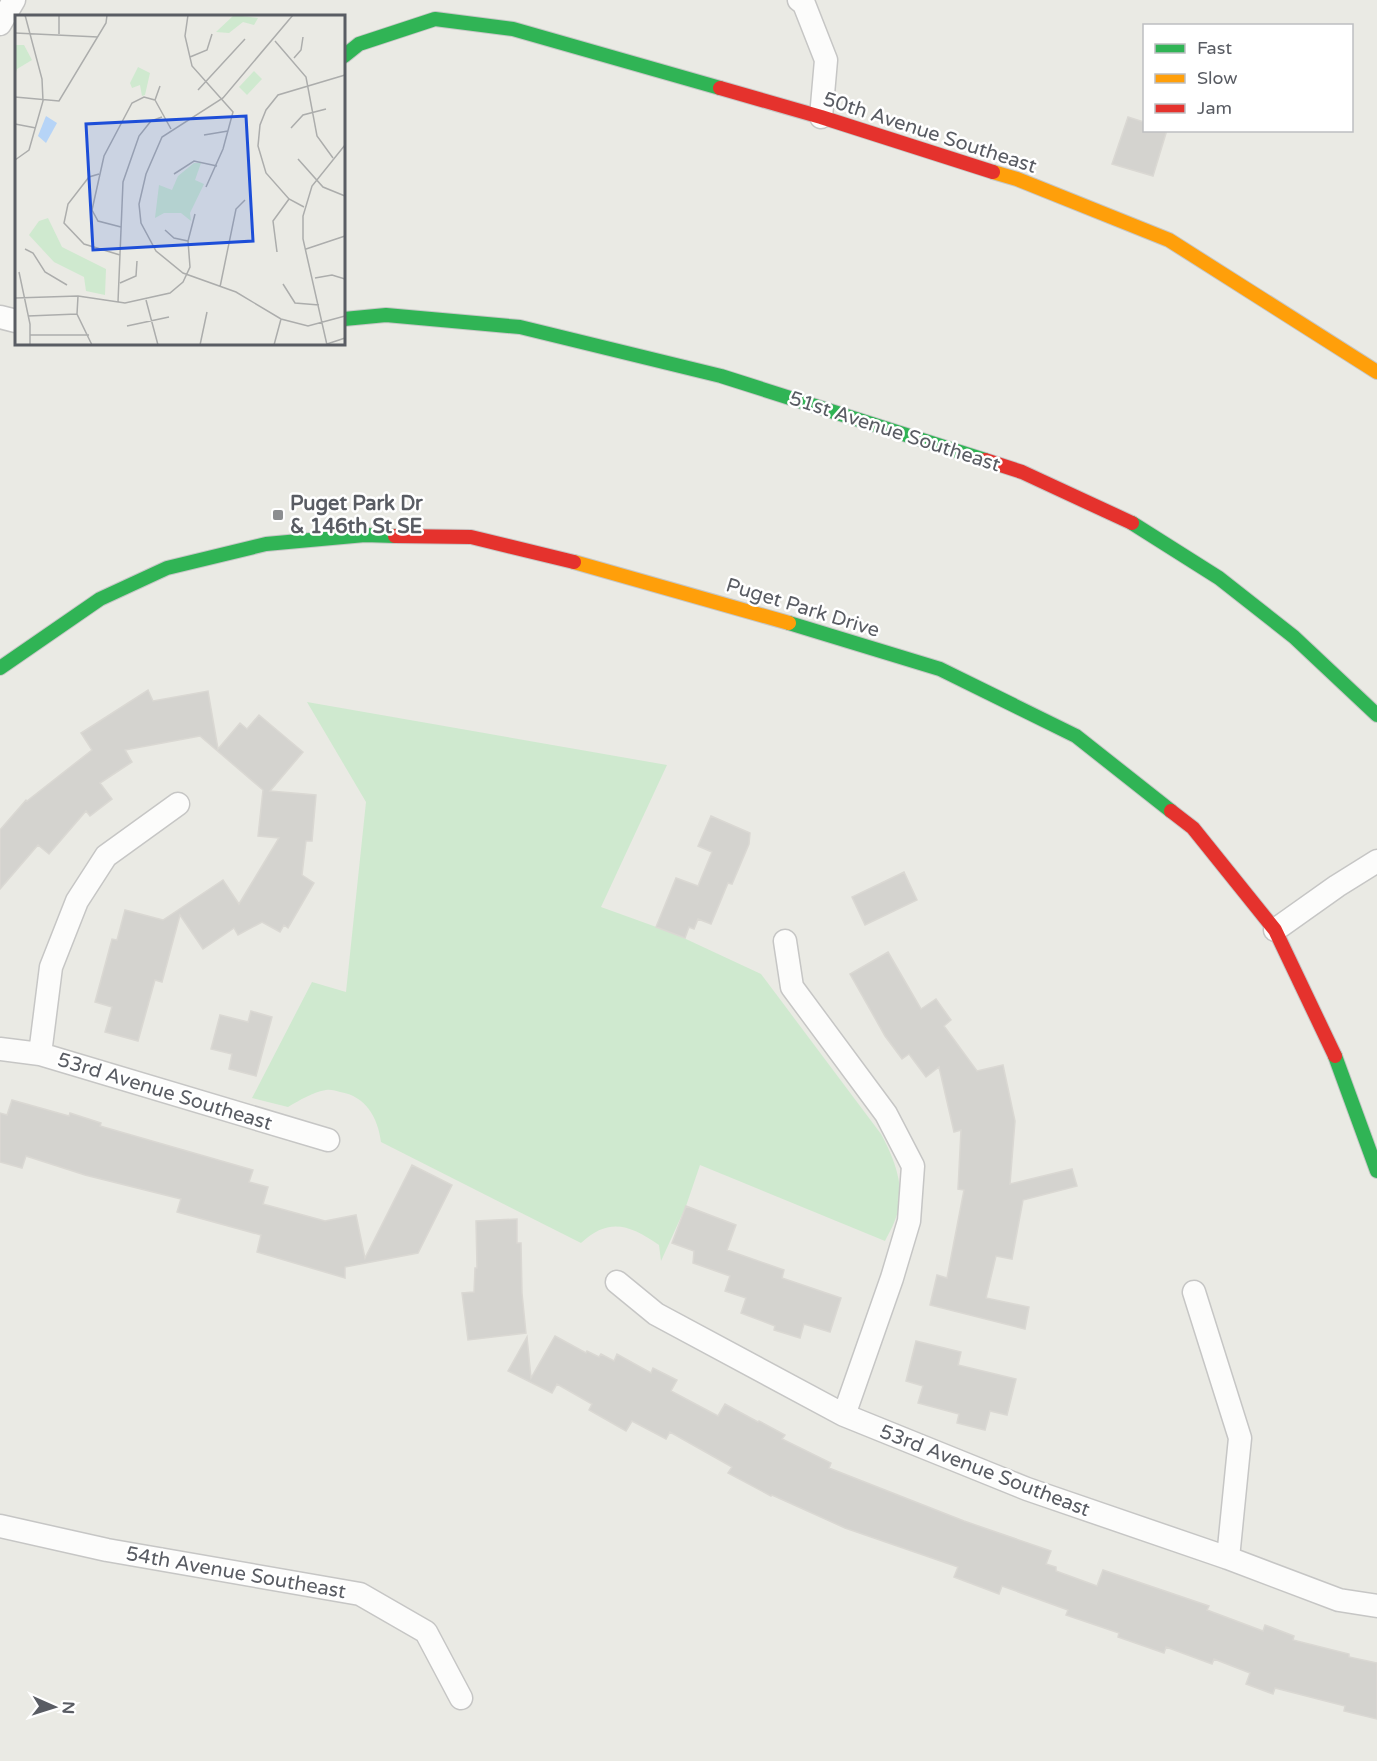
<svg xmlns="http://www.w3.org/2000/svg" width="1377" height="1761" font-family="'Varela Round',sans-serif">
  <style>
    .park { fill: #cfe9cf }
    .building { fill: #d4d3cf; stroke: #dad8d3; stroke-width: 1.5 }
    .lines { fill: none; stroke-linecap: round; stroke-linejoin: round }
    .street-casing { stroke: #c6c6c5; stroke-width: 25 }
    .fast-casing { stroke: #c6c7c6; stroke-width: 16 }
    .slow-casing { stroke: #c6c7c6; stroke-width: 16 }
    .jam-casing { stroke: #c6c7c6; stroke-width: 16 }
    .street { stroke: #fcfcfb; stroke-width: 22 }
    .fast { stroke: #30b455; stroke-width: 14 }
    .slow { stroke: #ff9f0a; stroke-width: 14 }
    .jam { stroke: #e5322d; stroke-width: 14 }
    .poi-dot { fill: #8c8e90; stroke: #fff; stroke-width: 2 }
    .labels { text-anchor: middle; stroke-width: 5; stroke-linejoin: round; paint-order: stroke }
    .street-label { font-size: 20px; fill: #595c63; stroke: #fff }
    .poi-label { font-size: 20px; font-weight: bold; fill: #595c63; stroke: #fff; text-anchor: start }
    .inset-road { fill: none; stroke: #acadac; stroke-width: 1.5 }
    .view { fill: #1d4ed8; fill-opacity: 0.15; stroke: #1d4ed8; stroke-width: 3 }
    .inset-edge { fill: none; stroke: #595c63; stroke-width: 3 }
  </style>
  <rect width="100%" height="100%" fill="#eaeae4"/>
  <!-- park -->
  <path class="park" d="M 307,702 L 667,765 L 601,907 L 673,933 L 761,974 L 881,1134 C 893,1156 905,1185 898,1210 C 896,1221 890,1231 885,1241 L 700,1165 L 686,1206 L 661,1261 L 659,1245 C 630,1225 609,1217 581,1243 L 381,1142 C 378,1118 366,1096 340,1092 C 336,1091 331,1089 326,1090 C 313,1092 300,1100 288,1107 L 252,1098 L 312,982 L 346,992 L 366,802 Z"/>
  <!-- building -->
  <path class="building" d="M 1128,117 L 1144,122 L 1144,130 L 1167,130 L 1153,176 L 1112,164 Z
    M 148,690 L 153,701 L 208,691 L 218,749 L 240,723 L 247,729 L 259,715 L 303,752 L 270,791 L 316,795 L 312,841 L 306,841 L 302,875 L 314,883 L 288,928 L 284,925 L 280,932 L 262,922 L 238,935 L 234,928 L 203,949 L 180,915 L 162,982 L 155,980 L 138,1041 L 105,1032 L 112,1007 L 95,1002 L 112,939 L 117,940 L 125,910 L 163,920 L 223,880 L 239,904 L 279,838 L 258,836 L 263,790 L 200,736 L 125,750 L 132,762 L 100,783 L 112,799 L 90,816 L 86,811 L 49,854 L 38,845 L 0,889 L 0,830 L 26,800 L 27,801 L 92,750 L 81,733 Z
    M 711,816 L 750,833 L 749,844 L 732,884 L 728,883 L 711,924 L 698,919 L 694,929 L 689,927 L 685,938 L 656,927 L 676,878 L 698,886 L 712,852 L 698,846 Z
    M 904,872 L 917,900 L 865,925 L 852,897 Z
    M 888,952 L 921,1009 L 936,999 L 951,1020 L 944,1026 L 977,1071 L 1003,1065 L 1015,1121 L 1010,1184 L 1072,1169 L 1077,1186 L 1023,1200 L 1012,1259 L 996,1256 L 986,1298 L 1029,1307 L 1025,1329 L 930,1305 L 937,1275 L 947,1278 L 964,1190 L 958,1189 L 961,1130 L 954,1132 L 939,1067 L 926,1077 L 909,1054 L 902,1059 L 885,1036 L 850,974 Z
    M 251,1011 L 272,1017 L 256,1076 L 229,1069 L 232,1054 L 211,1049 L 220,1015 L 248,1022 Z
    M 12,1100 L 69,1116 L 70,1113 L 101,1123 L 100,1126 L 253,1170 L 249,1182 L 268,1187 L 263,1204 L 325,1221 L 356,1215 L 365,1258 L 412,1165 L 452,1185 L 418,1253 L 345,1267 L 345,1278 L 257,1252 L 261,1235 L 177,1212 L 181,1199 L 85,1175 L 26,1156 L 22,1168 L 0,1162 L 0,1113 L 7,1115 Z
    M 686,1206 L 736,1225 L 727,1250 L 784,1270 L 782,1278 L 841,1298 L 830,1332 L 804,1324 L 800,1338 L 774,1330 L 775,1326 L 741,1313 L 746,1298 L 725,1291 L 730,1276 L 693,1263 L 694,1251 L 672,1243 Z
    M 517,1219 L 517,1243 L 521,1243 L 522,1293 L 526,1333 L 468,1340 L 462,1293 L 474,1292 L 475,1268 L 477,1268 L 476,1221 Z
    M 555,1336 L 586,1353 L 587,1351 L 599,1357 L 601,1354 L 614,1361 L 617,1354 L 651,1373 L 653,1368 L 677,1380 L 671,1391 L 718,1416 L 725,1404 L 758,1422 L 759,1421 L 785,1435 L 782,1439 L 831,1463 L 829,1468 L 964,1521 L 1051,1551 L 1046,1564 L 1056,1567 L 1056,1571 L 1097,1586 L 1103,1570 L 1209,1606 L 1207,1610 L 1263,1631 L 1265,1625 L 1294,1636 L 1293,1640 L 1349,1654 L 1349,1657 L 1377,1663 L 1377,1719 L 1344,1711 L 1345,1706 L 1275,1688 L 1273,1694 L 1246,1684 L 1250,1673 L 1214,1659 L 1212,1664 L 1166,1647 L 1164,1653 L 1118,1637 L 1119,1633 L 1066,1615 L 1068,1610 L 1002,1586 L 999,1594 L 954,1577 L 958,1567 L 845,1528 L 772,1495 L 771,1496 L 728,1473 L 732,1467 L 670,1432 L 666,1439 L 632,1421 L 626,1431 L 589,1410 L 592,1404 L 557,1384 L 552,1393 L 508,1371 L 527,1337 L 531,1378 Z
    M 916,1341 L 961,1352 L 958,1365 L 1016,1379 L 1007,1415 L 990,1411 L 985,1430 L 957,1423 L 959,1414 L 918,1403 L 923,1386 L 906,1381 Z"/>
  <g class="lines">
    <defs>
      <path id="street" d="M 799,0 L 804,4 L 826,60 L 821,117
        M 0,24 L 14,0
        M 0,317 L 16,321
        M 1275,930 L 1337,886 L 1377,861
        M 785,941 L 792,987 L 886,1114 L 913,1166 L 909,1221 L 892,1278 L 844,1415
        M 0,1049 L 40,1054 L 328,1140
        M 40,1054 L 51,967 L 77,901 L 106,856 L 178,804
        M 617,1282 L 656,1314 L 844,1415 L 1027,1489 L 1228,1558 L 1339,1600 L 1377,1606
        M 1194,1292 L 1240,1438 L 1228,1558
        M 0,1526 L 107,1550 L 360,1594 L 426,1632 L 461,1698"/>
      <path id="fast" d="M 344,56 L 359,44 L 435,19 L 513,29 L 720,88
        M 344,319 L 386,315 L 520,327 L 721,376 L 985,460
        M 1132,523 L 1219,578 L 1294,637 L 1377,715
        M 789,623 L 940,669 L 1076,736 L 1171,811
        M 0,668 L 100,599 L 167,568 L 266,544 L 365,535 L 395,536
        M 1335,1056 L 1377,1171"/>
      <path id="slow" d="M 993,172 L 1017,179 L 1169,240 L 1377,372
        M 574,562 L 789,623"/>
      <path id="jam" d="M 720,88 L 821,117 L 993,172
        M 985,460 L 1022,472 L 1132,523
        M 395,536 L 471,537 L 574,562
        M 1171,811 L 1193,828 L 1275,930 L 1335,1056"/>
    </defs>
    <!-- street casing -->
    <use href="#street" class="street-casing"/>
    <!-- fast casing -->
    <use href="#fast" class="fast-casing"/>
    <!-- slow casing -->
    <use href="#slow" class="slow-casing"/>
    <!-- jam casing -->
    <use href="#jam" class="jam-casing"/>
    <!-- street -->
    <use href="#street" class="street"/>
    <!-- fast -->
    <use href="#fast" class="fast"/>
    <!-- slow -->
    <use href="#slow" class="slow"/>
    <!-- jam -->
    <use href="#jam" class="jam"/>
  </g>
  <!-- markers -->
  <rect class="poi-dot" x="272" y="509" width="12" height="12" rx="3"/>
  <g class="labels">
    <!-- street labels -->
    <g class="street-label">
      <text transform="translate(930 132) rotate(18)" y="7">50th Avenue Southeast</text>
      <text transform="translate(895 431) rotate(18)" y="7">51st Avenue Southeast</text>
      <text transform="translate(803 607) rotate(17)" y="7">Puget Park Drive</text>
      <text transform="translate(165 1091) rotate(17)" y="7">53rd Avenue Southeast</text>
      <text transform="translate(985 1470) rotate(21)" y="7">53rd Avenue Southeast</text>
      <text transform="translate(236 1572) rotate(10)" y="7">54th Avenue Southeast</text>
    </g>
    <!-- poi labels -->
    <g class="poi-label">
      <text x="290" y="510">Puget Park Dr<tspan x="290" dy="23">&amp; 146th St SE</tspan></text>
    </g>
  </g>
  <!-- overview -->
  <g transform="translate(15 15)">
    <rect width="330" height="330" fill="#eaeae4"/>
    <path d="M 0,30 L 9,30 L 17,45 L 2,54 L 0,61 ZM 33,203 L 47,232 L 91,254 L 90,280 L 71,276 L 69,262 L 39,247 L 14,220 L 24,206 Z" fill="#cfe9cf"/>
    <path d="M 219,0 L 243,3 L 239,10 L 228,7 L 214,18 L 201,17 ZM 123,52 L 135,58 L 130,80 L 127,81 L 125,70 L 117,73 L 115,68 ZM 239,56 L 247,64 L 232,80 L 224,72 ZM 179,148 L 186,148 L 180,165 L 189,169 L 175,198 L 176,206 L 166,198 L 149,198 L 140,203 L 144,170 L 157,175 L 163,161 Z" fill="#cfe9cf"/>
    <path d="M 31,101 L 42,108 L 31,128 L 23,121 Z" fill="#b6d4f7"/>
    <path class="inset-road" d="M 44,0 L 44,19M 173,0 L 170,21 L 177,51 L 218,97 L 208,134 L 191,172M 278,0 L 208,83 L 147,122 L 131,159 L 124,189 L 126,208 L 141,236 L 168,258 L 221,277 L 266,304 L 293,311 L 330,301M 0,18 L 83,22M 260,26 L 291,62 L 302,121 L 318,143M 175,42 L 192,35 L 197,19M 279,43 L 286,35 L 288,22M 183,75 L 230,24M 0,82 L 44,86 L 91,8 L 92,0M 140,85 L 156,114M 0,109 L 21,113M 276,113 L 288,100 L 311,94M 189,120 L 213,116M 283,144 L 308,172 L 330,181M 0,145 L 14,135 L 28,86 L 27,64 L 10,0M 84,159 L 74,162 L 53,189 L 49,208 L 69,229 L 105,240M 159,159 L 179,146 L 202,151M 289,192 L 274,184 L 251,158 L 243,131 L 245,110 L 251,95 L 263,80 L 330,60M 106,212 L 83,206 L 77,195 L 89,141 L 117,88 L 129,82 L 140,85 L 145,71M 150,215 L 159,223 L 173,226M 10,234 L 18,238 L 30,257 L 52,270M 291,234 L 330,221M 262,237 L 258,206 L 274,184M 4,257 L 15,309 L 15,330M 300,263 L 317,260 L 330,264M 105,268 L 121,261 L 122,246M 268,269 L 280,288 L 304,290M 205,272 L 221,194 L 230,185M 63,281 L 62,299 L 77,330M 0,283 L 63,281 L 110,288 L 155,278 L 168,267 L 175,252 L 173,226 L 180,199M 131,285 L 143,330M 103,287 L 108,167 L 124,121 L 136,106 L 147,102M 13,301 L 62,299M 112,311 L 154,302M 15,320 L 74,320M 312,329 L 330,323M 185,330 L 192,297M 259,330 L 266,304M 312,330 L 288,224 L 288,201 L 297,171 L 330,130"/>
    <path class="view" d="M 231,101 L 238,226 L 78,235 L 71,109 Z"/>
    <rect width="330" height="330" class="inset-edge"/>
  </g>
  <!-- legend -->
  <rect x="1143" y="24" width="210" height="108" fill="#ffffff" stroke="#bdbec1" stroke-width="1.5"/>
  <rect x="1155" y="44" width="30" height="9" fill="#30b455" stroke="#bdbec1" stroke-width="1.5"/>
  <text x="1197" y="54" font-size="18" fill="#595c63">Fast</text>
  <rect x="1155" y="74" width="30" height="9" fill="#ff9f0a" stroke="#bdbec1" stroke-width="1.5"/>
  <text x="1197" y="84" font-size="18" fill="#595c63">Slow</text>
  <rect x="1155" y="104" width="30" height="9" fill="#e5322d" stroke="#bdbec1" stroke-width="1.5"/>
  <text x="1197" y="114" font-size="18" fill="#595c63">Jam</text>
  <!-- north arrow -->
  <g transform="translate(54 1707) rotate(93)" stroke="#ffffff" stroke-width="4.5" paint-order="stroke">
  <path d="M0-4.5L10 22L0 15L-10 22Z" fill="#595c63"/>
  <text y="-9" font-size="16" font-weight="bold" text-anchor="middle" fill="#595c63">N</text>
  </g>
</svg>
